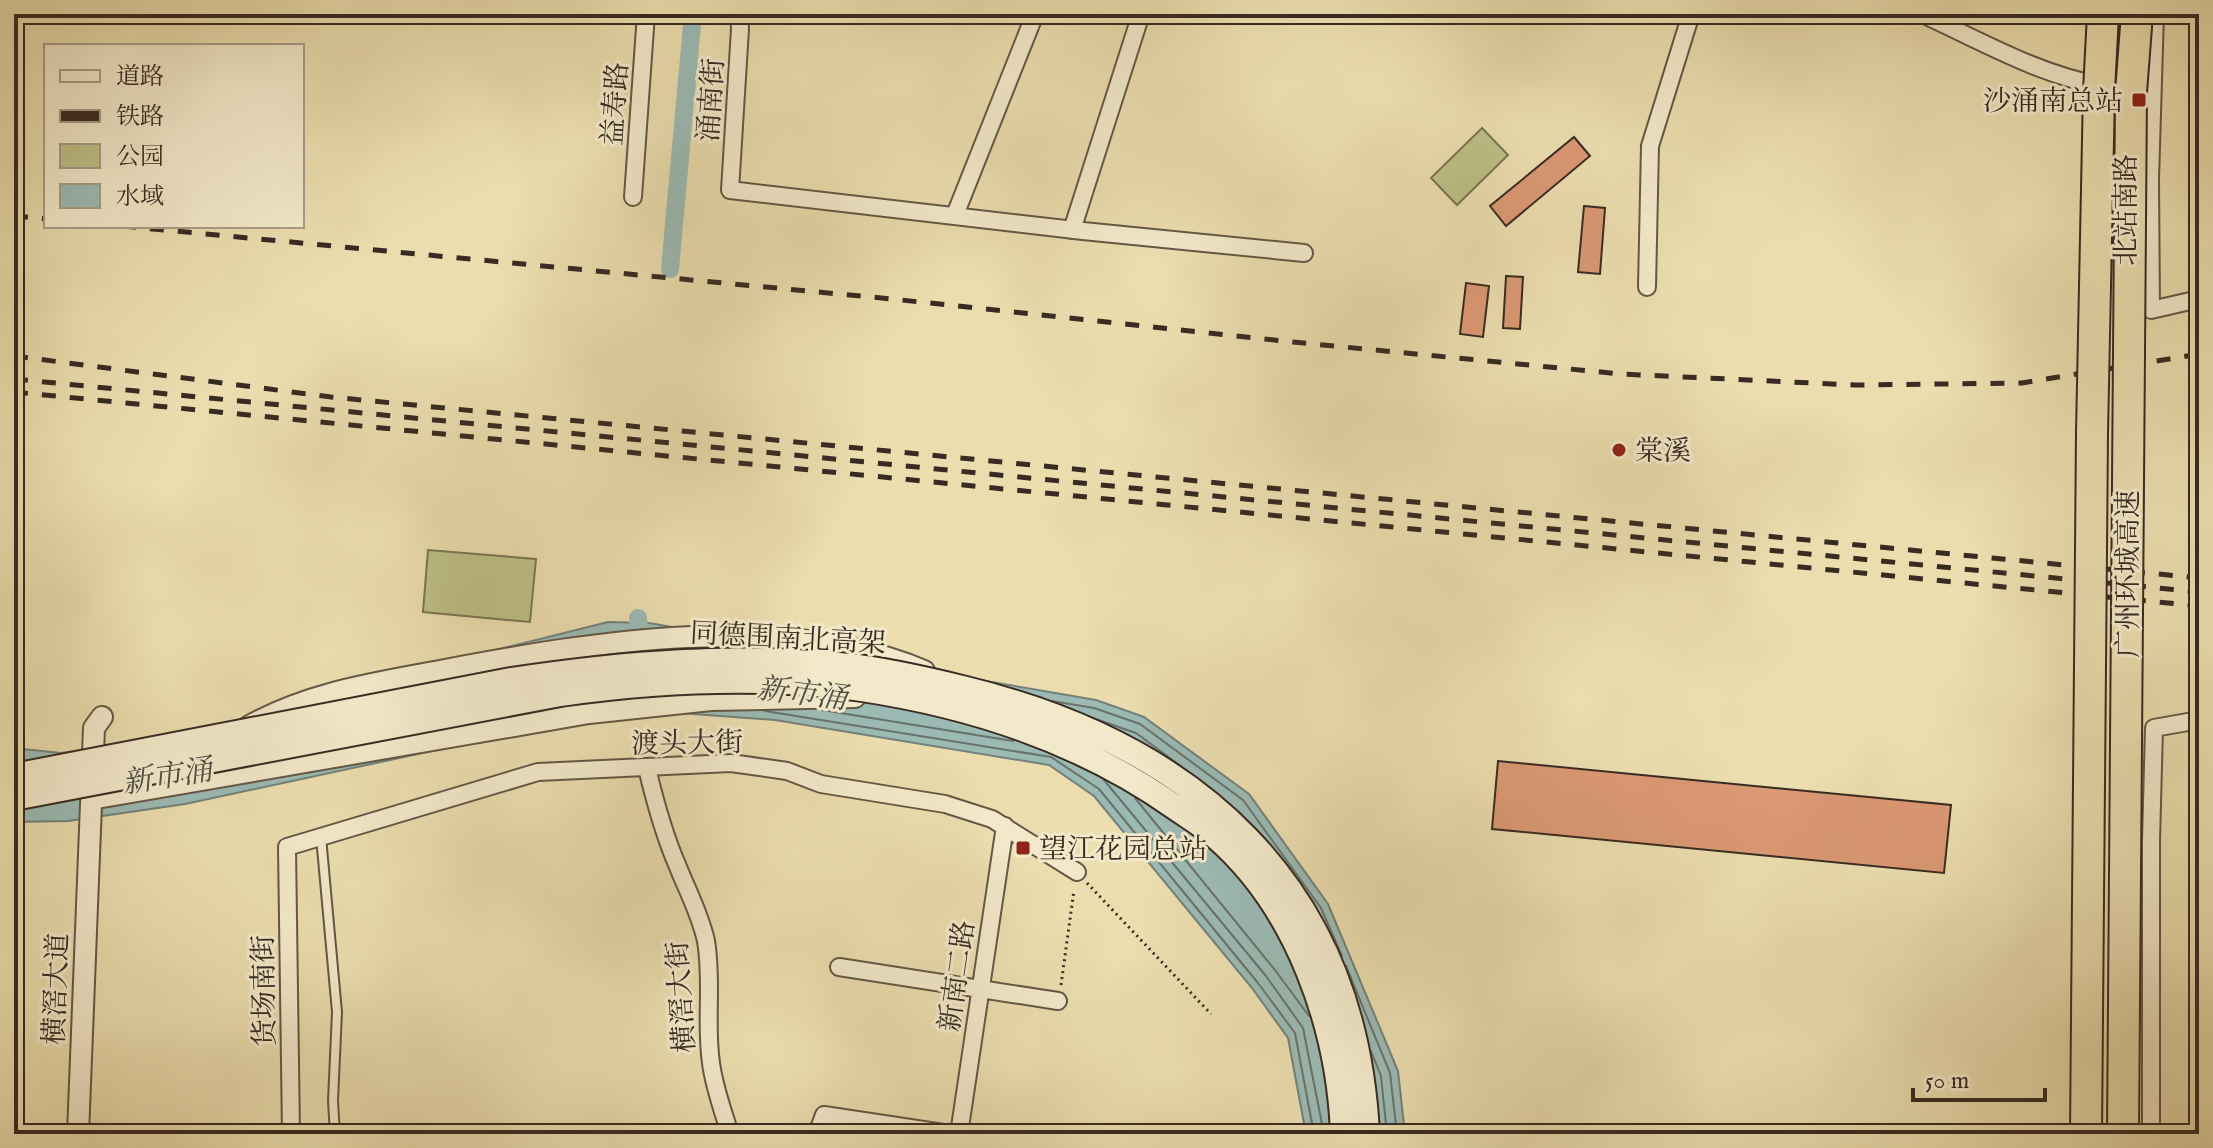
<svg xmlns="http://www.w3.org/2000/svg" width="2213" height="1148" font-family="'IM FELL English','Noto Serif SC',serif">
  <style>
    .green { fill: #bdbf86; stroke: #7a7554; stroke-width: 2 }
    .water { fill: #9bbab4; stroke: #73817a; stroke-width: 2 }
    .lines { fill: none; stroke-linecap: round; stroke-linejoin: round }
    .shore { stroke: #69726b; stroke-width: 2 }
    .canal { stroke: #9bbab4; stroke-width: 18 }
    .building { fill: #da9873; stroke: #372b22; stroke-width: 2 }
    .service-casing { stroke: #645845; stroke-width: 12 }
    .minor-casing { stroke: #645845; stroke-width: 20 }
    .tertiary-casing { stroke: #645845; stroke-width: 24 }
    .path { stroke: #372b22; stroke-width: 3; stroke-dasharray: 2 4; stroke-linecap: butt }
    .service { stroke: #f2e9ca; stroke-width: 8 }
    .minor { stroke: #f2e9ca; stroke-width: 16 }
    .tertiary { stroke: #f2e9ca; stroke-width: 20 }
    .rail { stroke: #372b22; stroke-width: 5; stroke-dasharray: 14 14; stroke-linecap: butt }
    .secondary-bridge-casing { stroke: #372b22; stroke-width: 28; stroke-linecap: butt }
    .motorway-bridge-casing { stroke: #372b22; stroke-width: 34; stroke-linecap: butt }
    .secondary-bridge { stroke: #f2e9ca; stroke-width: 24 }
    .motorway-bridge { stroke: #ebddae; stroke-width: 30 }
    .poi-dot { fill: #8f2418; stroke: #f2e9ca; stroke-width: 3 }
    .labels { text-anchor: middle; stroke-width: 6; stroke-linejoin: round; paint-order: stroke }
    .street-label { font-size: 28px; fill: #372b22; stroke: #f2e9ca }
    .poi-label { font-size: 28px; fill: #372b22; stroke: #f2e9ca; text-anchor: start }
    .water-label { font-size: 30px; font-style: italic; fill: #504f46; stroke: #f2e9ca }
  </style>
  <rect width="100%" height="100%" fill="#ebddae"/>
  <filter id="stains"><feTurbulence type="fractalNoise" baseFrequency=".0025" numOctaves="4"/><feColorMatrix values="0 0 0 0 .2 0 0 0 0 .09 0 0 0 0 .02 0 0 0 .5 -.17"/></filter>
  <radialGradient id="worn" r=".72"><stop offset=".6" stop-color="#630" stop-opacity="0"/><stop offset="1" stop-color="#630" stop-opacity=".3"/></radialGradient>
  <!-- green -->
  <path class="green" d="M 1482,128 L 1508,155 L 1457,205 L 1431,178 Z
    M 428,550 L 536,559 L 530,622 L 423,612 Z"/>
  <!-- water -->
  <path class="water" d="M 608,622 L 649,623 L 1096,700 L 1144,717 L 1249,794 L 1328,904 L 1398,1071 L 1405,1134 L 1306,1134 L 1288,1038 L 1252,988 L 1094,796 L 1049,765 L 775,720 L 639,710 L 544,727 L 185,804 L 68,821 L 14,822 L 14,748 L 61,753 L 205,733 L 388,677 Z"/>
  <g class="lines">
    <!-- shore -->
    <path class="shore" d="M 1052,701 L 1094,708 L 1140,724 L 1243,800 L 1321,908 L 1342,956
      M 822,710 L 1013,741
      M 765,711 L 1051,757 L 1099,789 L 1258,983 L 1295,1033 L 1314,1134
      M 1090,717 L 1136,733 L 1182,767
      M 1104,780 L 1266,976 L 1303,1028 L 1324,1134
      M 1135,798 L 1275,970 L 1309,1016
      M 1346,966 L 1390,1073 L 1397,1134
      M 1371,1051 L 1381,1076 L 1387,1134"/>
    <!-- canal -->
    <path class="canal" d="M 670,269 L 693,14
      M 638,618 L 641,648"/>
  </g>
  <!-- building -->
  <path class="building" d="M 1574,137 L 1590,156 L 1506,226 L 1490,206 Z
    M 1584,206 L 1605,208 L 1600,274 L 1578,272 Z
    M 1506,276 L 1523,277 L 1520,329 L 1503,328 Z
    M 1466,283 L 1489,286 L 1483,337 L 1460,334 Z
    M 1498,761 L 1951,805 L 1944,873 L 1492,829 Z"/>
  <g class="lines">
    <defs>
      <path id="service" d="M 321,837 L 337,1012 L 333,1101 L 335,1134"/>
      <path id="minor" d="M 14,14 L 23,14
        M 739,14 L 740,29 L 730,190 L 1083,231 L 1304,253
        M 1922,14 C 1981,41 2039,75 2103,86
        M 2155,14 L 2150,179 L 2151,310 L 2199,299
        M 633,197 L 646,14
        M 955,215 L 1035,14
        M 1072,230 L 1141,14
        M 1647,287 L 1650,146 L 1691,14
        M 647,768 C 655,802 664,835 678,867 C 688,892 700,914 706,941 C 713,982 705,1023 711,1063 C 714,1087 723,1111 730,1134
        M 839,967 L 1058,1001
        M 291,1134 L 287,847 L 538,772 L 731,763 L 787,771 L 821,784 L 945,804 L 992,819 L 1077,872
        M 817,1134 L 824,1115 L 950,1134
        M 959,1134 L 1005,826
        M 2151,1134 L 2151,841 L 2154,728 L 2199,720"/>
      <path id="tertiary" d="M 248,727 C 309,692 377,683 445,670 C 594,642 780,610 924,671
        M 91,799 L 589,713 L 711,700 L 855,697
        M 78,1134 L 94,728 L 102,717"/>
    </defs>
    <!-- service casing -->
    <use href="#service" class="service-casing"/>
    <!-- minor casing -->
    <use href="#minor" class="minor-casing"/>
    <!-- tertiary casing -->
    <use href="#tertiary" class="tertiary-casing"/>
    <!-- path -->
    <path class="path" d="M 1090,860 L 1110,842
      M 1087,883 L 1211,1014
      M 1061,985 L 1074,890"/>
    <!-- service -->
    <use href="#service" class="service"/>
    <!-- minor -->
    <use href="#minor" class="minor"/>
    <!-- tertiary -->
    <use href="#tertiary" class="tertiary"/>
    <!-- rail -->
    <path class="rail" d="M 14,216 L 46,219
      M 122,226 L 892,299 L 1293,342 L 1621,374 L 1855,385 L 2022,383 L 2199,354
      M 14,356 L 331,397 L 2199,578
      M 14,379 L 2199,592
      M 14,392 L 2199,606"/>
    <defs>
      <path id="secondary-bridge" d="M 14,776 L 511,680 C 624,663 735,654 849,666 C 887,670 925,679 962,688 C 1194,744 1355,884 1367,1134
        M 14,798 L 560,694 C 660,680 762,675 862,689 C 974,706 1083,742 1176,808 C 1189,817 1203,825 1215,836 C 1298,908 1339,1027 1343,1134"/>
      <path id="motorway-bridge" d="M 2086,1134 L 2092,433 L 2099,91 L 2103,14
        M 2123,1134 L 2131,92 L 2137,14"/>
    </defs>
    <!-- secondary-bridge casing -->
    <use href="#secondary-bridge" class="secondary-bridge-casing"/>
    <!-- motorway-bridge casing -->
    <use href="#motorway-bridge" class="motorway-bridge-casing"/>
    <!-- secondary-bridge -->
    <use href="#secondary-bridge" class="secondary-bridge"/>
    <!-- motorway-bridge -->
    <use href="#motorway-bridge" class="motorway-bridge"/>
  </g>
  <!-- markers -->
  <g class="poi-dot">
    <rect x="2131" y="92" width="16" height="16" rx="4"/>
    <circle cx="1619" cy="450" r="8"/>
    <rect x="1015" y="840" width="16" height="16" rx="4"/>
  </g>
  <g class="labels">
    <!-- street labels -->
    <g class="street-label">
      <text transform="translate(710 100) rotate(-86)" y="10">涌南街</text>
      <text transform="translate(614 104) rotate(-86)" y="10">益寿路</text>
      <text transform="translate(2125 210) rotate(-90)" y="10">北站南路</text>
      <text transform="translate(2127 574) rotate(-90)" y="10">广州环城高速</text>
      <text transform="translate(788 637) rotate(3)" y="10">同德围南北高架</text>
      <text transform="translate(687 742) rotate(-1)" y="10">渡头大街</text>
      <text transform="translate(956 976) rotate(-82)" y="10">新南二路</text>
      <text transform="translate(55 989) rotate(-88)" y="10">横滘大道</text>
      <text transform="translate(263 991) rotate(-91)" y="10">货场南街</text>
      <text transform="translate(680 997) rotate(-94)" y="10">横滘大街</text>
    </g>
    <!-- poi labels -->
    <g class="poi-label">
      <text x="2123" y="110" text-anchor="end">沙涌南总站</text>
      <text x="1635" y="460">棠溪</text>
      <text x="1039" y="858">望江花园总站</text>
    </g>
    <!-- water labels -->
    <g class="water-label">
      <text transform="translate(802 693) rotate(7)" y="10">新市涌</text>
      <text transform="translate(167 776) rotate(-9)" y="10">新市涌</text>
    </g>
  </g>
  <!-- margin -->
  <rect width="2213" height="1148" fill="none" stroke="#ebddae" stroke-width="48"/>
  <rect x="16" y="16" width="2181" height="1116" fill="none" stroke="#372b22" stroke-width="4"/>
  <rect x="24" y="24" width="2165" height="1100" fill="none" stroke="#372b22" stroke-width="2"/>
  <!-- legend -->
  <rect x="44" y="44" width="260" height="184" fill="#f2e9ca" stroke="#a79d87" stroke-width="2"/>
  <rect x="60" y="70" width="40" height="12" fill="#f2e9ca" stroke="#a79d87" stroke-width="2"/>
  <text x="116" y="84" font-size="24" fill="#372b22">道路</text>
  <rect x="60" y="110" width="40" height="12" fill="#372b22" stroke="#a79d87" stroke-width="2"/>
  <text x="116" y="124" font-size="24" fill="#372b22">铁路</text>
  <rect x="60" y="144" width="40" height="24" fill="#bdbf86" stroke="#a79d87" stroke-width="2"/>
  <text x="116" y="164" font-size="24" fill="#372b22">公园</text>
  <rect x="60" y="184" width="40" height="24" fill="#9bbab4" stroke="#a79d87" stroke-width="2"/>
  <text x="116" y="204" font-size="24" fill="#372b22">水域</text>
  <!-- scale -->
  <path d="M1913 1088v12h132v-12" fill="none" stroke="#372b22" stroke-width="4"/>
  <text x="1925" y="1088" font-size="24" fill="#372b22" stroke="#f2e9ca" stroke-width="6" paint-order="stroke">50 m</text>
  <rect width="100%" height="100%" filter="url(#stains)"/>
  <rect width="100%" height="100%" fill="url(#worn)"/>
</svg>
